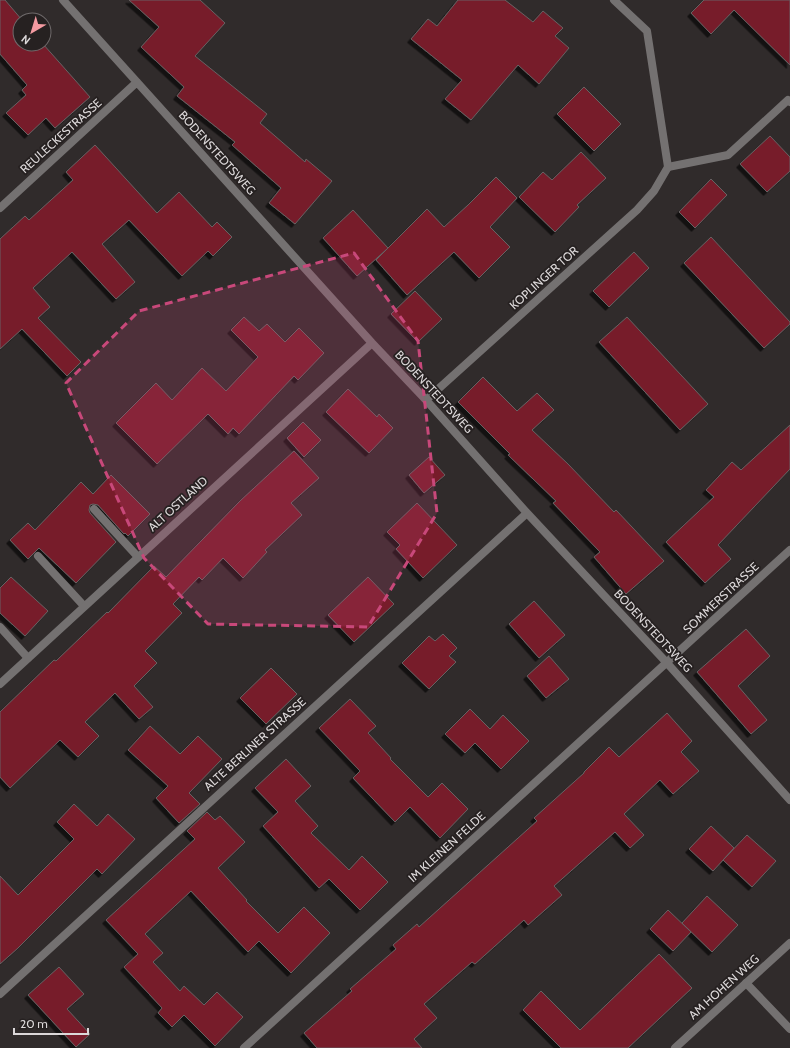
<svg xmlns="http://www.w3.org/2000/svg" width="790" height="1048" font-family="Cabin,sans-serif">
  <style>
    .building { fill: #771a2b; stroke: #686262; filter: url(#shadow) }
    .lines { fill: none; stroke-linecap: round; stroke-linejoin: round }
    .service { stroke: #747171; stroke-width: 8 }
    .minor { stroke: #747171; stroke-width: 8 }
    .marked { fill: #c8487a; fill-opacity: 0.2; stroke: #c8487a; stroke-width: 3; stroke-dasharray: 8 5; stroke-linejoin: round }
    .labels { text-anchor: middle; stroke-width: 3.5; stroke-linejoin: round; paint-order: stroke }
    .street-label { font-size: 12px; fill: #dcd8d9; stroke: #262121 }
  </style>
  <defs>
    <filter id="shadow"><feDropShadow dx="-3.5" dy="3.5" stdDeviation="0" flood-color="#0009"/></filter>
  </defs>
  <rect width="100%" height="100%" fill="#302b2b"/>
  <!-- building -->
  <path class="building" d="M 0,0 L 5,0 L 22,20 L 20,20 L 20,44 L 43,44 L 90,97 L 55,128 L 46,118 L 28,135 L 6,113 L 26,95 L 22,90 L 27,85 L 0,54 Z
    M 129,0 L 200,0 L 225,23 L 195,56 L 267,114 L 260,123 L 305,162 L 306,159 L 332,181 L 295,224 L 269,203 L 281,188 L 232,145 L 235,142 L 177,96 L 184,87 L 141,47 L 159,27 Z
    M 458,0 L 505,0 L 533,22 L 543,11 L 563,28 L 555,36 L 569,48 L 539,84 L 518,65 L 471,120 L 445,99 L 462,80 L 411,39 L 428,19 L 437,26 Z
    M 704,0 L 790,0 L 790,65 L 734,10 L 711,34 L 691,13 Z
    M 584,87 L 621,124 L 594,151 L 557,114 Z
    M 770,136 L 790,157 L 790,171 L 767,192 L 740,164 Z
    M 95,145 L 157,213 L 179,192 L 212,227 L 217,222 L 232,237 L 213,256 L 208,251 L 182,276 L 129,220 L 102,244 L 135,282 L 116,299 L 72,252 L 33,288 L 50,307 L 38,318 L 81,362 L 67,376 L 22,329 L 0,349 L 0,239 L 25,216 L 29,220 L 73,180 L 66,172 Z
    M 581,152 L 606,178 L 577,205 L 579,207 L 555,232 L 519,197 L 543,172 L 552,180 Z
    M 496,177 L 517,198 L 490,227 L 510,247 L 479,278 L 454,252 L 407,295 L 376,260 L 427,209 L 444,227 L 468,205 Z
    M 711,179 L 727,195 L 695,228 L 679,212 Z
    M 353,210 L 388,248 L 357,276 L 323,238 Z
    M 711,237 L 790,322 L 790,324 L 764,348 L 684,263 Z
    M 634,252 L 649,268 L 609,307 L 593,291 Z
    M 415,291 L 442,319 L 418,342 L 391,314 Z
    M 244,317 L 259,331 L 267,324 L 285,342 L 299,328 L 324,353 L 298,380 L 294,376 L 239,434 L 233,428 L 228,434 L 208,414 L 157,464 L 116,423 L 156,383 L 172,400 L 202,368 L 226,391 L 258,357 L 231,330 Z
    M 627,317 L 708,404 L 680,430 L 599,342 Z
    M 483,377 L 517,411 L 537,393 L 554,410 L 532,430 L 568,464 L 614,512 L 616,510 L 664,561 L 626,594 L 594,557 L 600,552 L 553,503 L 556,501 L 508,455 L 510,454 L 458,402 Z
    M 348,389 L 377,417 L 379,414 L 393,428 L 369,453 L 326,412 Z
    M 303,422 L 321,440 L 304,457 L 287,438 Z
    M 790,425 L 790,469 L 718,545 L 731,559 L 705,583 L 666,542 L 714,497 L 706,490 L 732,462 L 741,470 Z
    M 294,451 L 319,478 L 291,503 L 302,515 L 265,550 L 267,552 L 243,578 L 223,558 L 202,580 L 199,577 L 173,604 L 182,613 L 145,651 L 157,663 L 134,686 L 153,707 L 139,719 L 115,693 L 85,722 L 99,736 L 78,757 L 60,740 L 10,788 L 0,777 L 0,712 L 54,660 L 56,661 L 107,612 L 108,613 L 154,566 L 166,577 L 240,501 Z
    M 429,457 L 445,475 L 424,493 L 409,475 Z
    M 111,475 L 150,514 L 128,536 L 125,533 L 124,534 L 98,505 L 93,504 L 90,505 L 89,510 L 90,513 L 116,542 L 76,583 L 39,548 L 28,559 L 10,540 L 28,523 L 35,530 L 81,482 L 93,494 Z
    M 417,503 L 457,545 L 423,578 L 396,549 L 400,545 L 387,532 Z
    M 11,577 L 48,611 L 25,636 L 0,613 L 0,588 Z
    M 368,577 L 394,604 L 354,642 L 328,615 Z
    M 534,601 L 565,635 L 539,658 L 509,624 Z
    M 746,629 L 770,656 L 738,686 L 767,720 L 751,734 L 697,672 Z
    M 443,634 L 457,648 L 449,656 L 456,662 L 429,689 L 402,663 L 429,636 L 435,641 Z
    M 549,656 L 569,679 L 546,698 L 527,676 Z
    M 271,668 L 297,694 L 266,724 L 240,698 Z
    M 350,699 L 376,726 L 368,733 L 391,758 L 390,759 L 428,797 L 442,783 L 468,809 L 440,838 L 410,807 L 395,822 L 353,778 L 360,771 L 319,728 Z
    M 470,709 L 490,729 L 503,715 L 529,741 L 501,769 L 475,743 L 465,753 L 445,734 Z
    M 667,713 L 692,741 L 681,752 L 699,771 L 673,794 L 660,780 L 624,814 L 644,835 L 630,848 L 615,832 L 554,886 L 562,895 L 528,925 L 524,920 L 475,964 L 472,962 L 424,1004 L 437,1018 L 414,1039 L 422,1048 L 317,1048 L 304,1033 L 352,991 L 350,989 L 396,949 L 393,945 L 417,924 L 419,927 L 537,821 L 534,818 L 584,773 L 584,772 L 609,747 L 619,757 Z
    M 150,726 L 180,754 L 198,736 L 222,759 L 189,793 L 200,804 L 179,823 L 156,798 L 168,786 L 128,750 Z
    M 286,759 L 311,786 L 295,801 L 318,826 L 311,833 L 349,870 L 362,856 L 388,882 L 360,910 L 329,879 L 319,888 L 263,826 L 278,812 L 255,788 Z
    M 74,804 L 97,826 L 108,814 L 135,839 L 102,874 L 97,869 L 18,948 L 0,964 L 0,876 L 18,895 L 74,839 L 57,822 Z
    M 207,812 L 215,820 L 220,816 L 245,842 L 218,868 L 247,900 L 246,901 L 278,933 L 304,907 L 330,933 L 291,973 L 259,941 L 248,952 L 191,891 L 145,934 L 163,953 L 153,962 L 180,991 L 184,986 L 204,1005 L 217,992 L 243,1017 L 215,1046 L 184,1015 L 172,1027 L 158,1013 L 162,1008 L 124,967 L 138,954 L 106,920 L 195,839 L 187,831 Z
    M 711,826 L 734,848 L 713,871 L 689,849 Z
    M 747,835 L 776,861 L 752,887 L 723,860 Z
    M 707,896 L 738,925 L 712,952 L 682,923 Z
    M 668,910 L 691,932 L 673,951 L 650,929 Z
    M 659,954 L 692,988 L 628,1048 L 561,1048 L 523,1010 L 541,991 L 580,1030 Z
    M 59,967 L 84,994 L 67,1009 L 90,1034 L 76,1047 L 28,995 Z"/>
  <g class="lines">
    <!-- service -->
    <path class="service" d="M 668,167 L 728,155 L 788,100 L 790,102
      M 94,509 L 138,557
      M 38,556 L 84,606
      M 0,627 L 28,658
      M 746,983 L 790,1029"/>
    <!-- minor -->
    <path class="minor" d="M 63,0 L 372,343 L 426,400 L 527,513 L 667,663 L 790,800
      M 0,208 L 137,82
      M 426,400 L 637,210 L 654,191 L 668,167 L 647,31 L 614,0
      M 0,684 L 372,343
      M 0,994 L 527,513
      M 244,1048 L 790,550
      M 675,1048 L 790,943"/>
  </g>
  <!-- marked area -->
  <path class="marked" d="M 354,253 L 418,341 L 437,513 L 368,627 L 208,624 L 144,558 L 66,383 L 139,311 Z"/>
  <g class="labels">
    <!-- street labels -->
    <g class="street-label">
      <text transform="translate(61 136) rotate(-42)" y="4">REULECKESTRASSE</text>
      <text transform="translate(217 153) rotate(48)" y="4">BODENSTEDTSWEG</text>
      <text transform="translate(544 278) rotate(-42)" y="4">KOPLINGER TOR</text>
      <text transform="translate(434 392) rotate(47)" y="4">BODENSTEDTSWEG</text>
      <text transform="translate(178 504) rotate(-42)" y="4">ALT OSTLAND</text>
      <text transform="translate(721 598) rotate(-43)" y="4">SOMMERSTRASSE</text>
      <text transform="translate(653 631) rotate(47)" y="4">BODENSTEDTSWEG</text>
      <text transform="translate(255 744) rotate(-42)" y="4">ALTE BERLINER STRASSE</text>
      <text transform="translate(447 847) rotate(-42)" y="4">IM KLEINEN FELDE</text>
      <text transform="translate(724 987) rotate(-42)" y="4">AM HOHEN WEG</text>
    </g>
  </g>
  <!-- north arrow -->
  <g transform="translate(32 32) rotate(218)"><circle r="19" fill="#262121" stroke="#6f6a6b"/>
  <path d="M0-3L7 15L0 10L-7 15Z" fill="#f49aa1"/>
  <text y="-6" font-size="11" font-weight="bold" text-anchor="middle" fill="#dcd8d9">N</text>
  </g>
  <!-- scale -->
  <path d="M14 1028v6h74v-6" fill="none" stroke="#dcd8d9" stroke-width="2"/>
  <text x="20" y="1028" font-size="12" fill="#dcd8d9" stroke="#262121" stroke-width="3" paint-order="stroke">20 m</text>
</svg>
